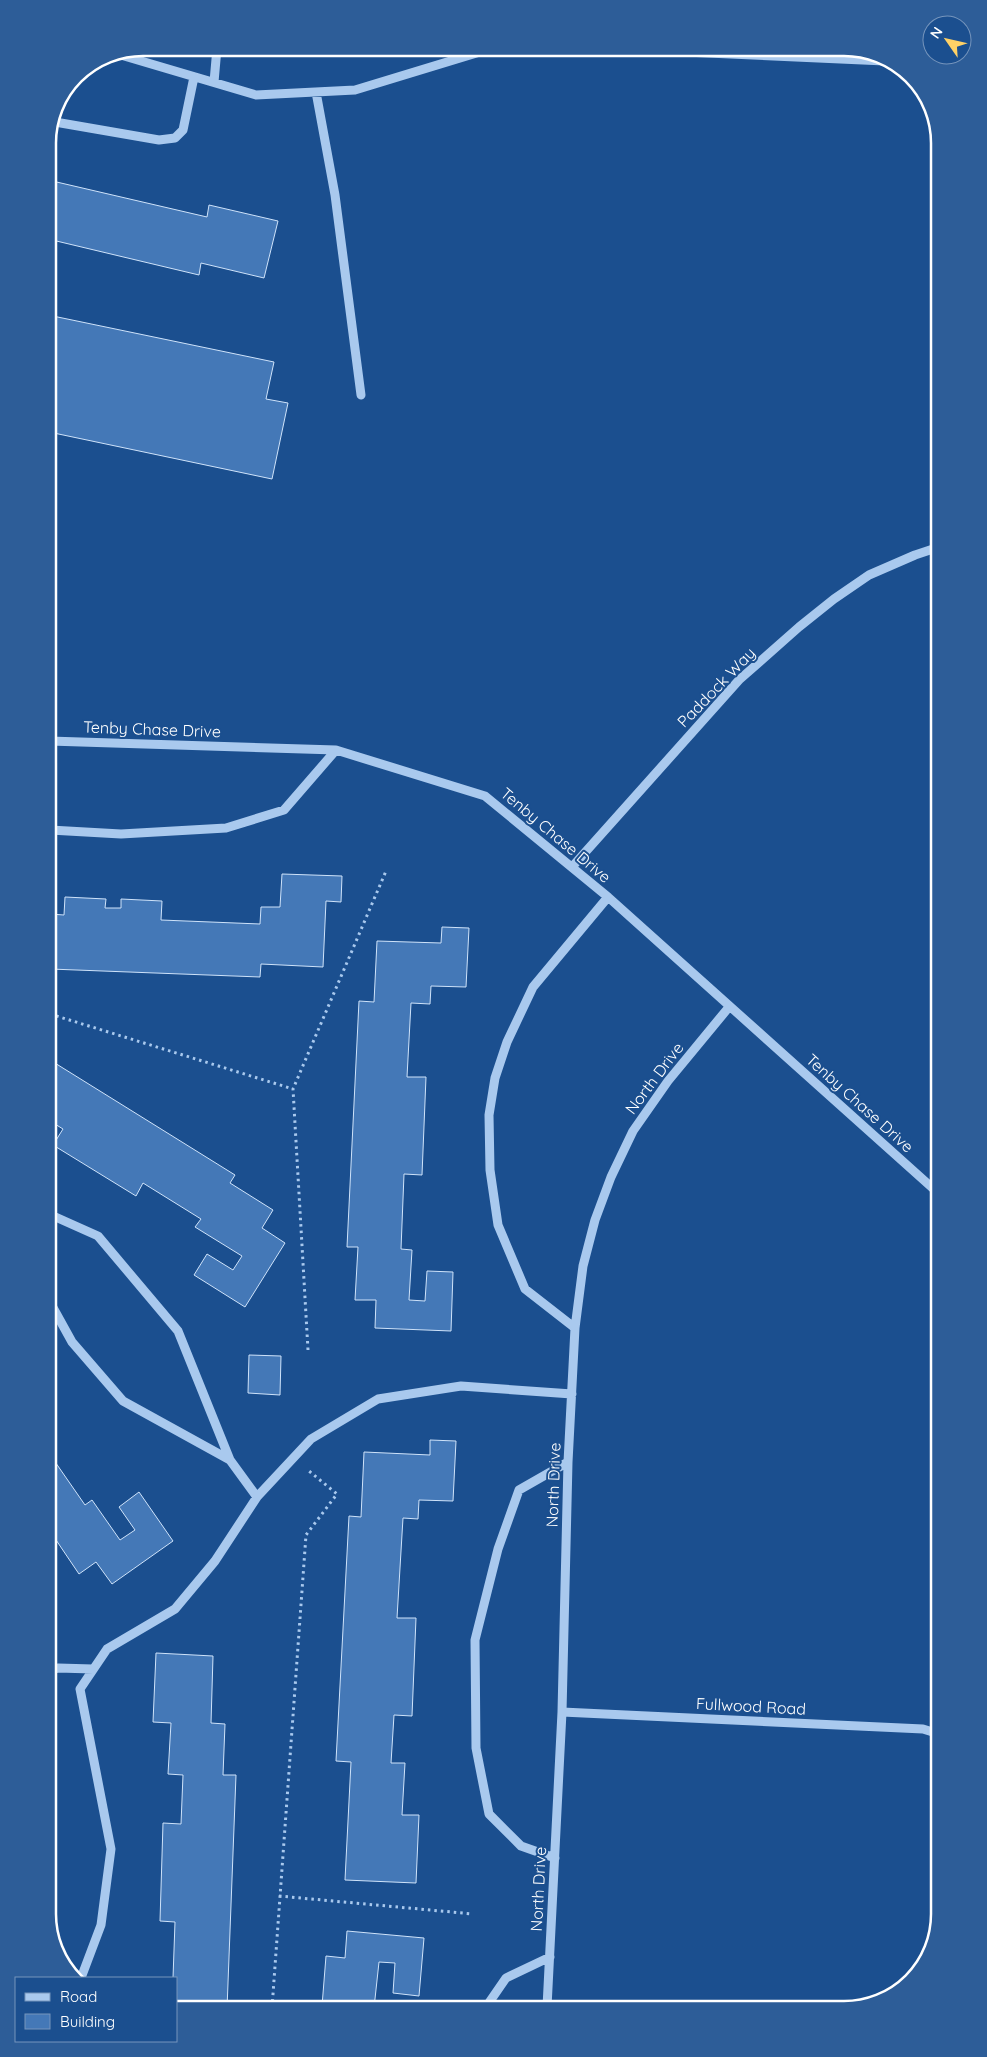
<svg xmlns="http://www.w3.org/2000/svg" width="987" height="2057" font-family="Quicksand,sans-serif">
  <style>
    .building { fill: #4478b7; stroke: #cfe3fa }
    .lines { fill: none; stroke-linecap: round; stroke-linejoin: round }
    .path { stroke: #a9c9ee; stroke-width: 3; stroke-dasharray: 2.5 4; stroke-linecap: butt }
    .minor { stroke: #a9c9ee; stroke-width: 9 }
    .labels { text-anchor: middle; stroke-width: 4; stroke-linejoin: round; paint-order: stroke }
    .street-label { font-size: 16px; fill: #fff; stroke: #1b4f8f }
    .rim { fill: none; stroke: #fff; stroke-width: 2.5 }
  </style>
  <rect width="100%" height="100%" fill="#1b4f8f"/>
  <!-- building -->
  <path class="building" d="M 48,180 L 207,217 L 209,205 L 278,221 L 264,278 L 201,263 L 199,275 L 48,239 Z
    M 48,315 L 274,362 L 266,399 L 288,403 L 272,479 L 49,432 Z
    M 282,874 L 342,876 L 341,902 L 326,901 L 323,967 L 261,964 L 260,977 L 50,969 L 50,914 L 64,915 L 65,897 L 106,899 L 105,908 L 121,908 L 121,899 L 162,901 L 161,920 L 260,924 L 261,907 L 280,907 Z
    M 442,927 L 469,928 L 466,987 L 431,986 L 430,1004 L 411,1003 L 407,1077 L 426,1077 L 422,1175 L 404,1174 L 401,1249 L 412,1250 L 409,1300 L 425,1301 L 427,1271 L 453,1272 L 451,1331 L 375,1328 L 376,1300 L 355,1300 L 358,1247 L 347,1247 L 359,1001 L 374,1002 L 377,941 L 441,943 Z
    M 50,1060 L 235,1175 L 230,1183 L 273,1210 L 262,1228 L 285,1243 L 245,1307 L 194,1275 L 207,1254 L 233,1270 L 242,1256 L 195,1227 L 201,1219 L 143,1183 L 136,1196 L 53,1145 L 63,1129 L 50,1121 Z
    M 249,1355 L 281,1356 L 280,1395 L 248,1393 Z
    M 430,1440 L 456,1441 L 453,1501 L 419,1500 L 418,1519 L 403,1518 L 397,1618 L 416,1618 L 412,1716 L 394,1715 L 391,1763 L 405,1763 L 402,1815 L 419,1815 L 416,1883 L 345,1880 L 351,1762 L 336,1761 L 349,1516 L 361,1517 L 364,1452 L 430,1455 Z
    M 51,1456 L 85,1505 L 92,1500 L 120,1540 L 135,1530 L 119,1507 L 139,1492 L 173,1541 L 112,1584 L 96,1562 L 79,1574 L 52,1534 Z
    M 156,1653 L 213,1656 L 211,1723 L 225,1724 L 223,1775 L 236,1775 L 227,2009 L 176,2009 L 176,1978 L 173,1978 L 175,1922 L 160,1921 L 163,1823 L 181,1824 L 183,1775 L 168,1774 L 171,1723 L 153,1722 Z
    M 347,1931 L 424,1938 L 419,1996 L 393,1993 L 395,1963 L 379,1962 L 374,2008 L 312,2008 L 312,2005 L 322,2006 L 326,1956 L 345,1958 Z"/>
  <g class="lines">
    <!-- path -->
    <path class="path" d="M 50,1014 L 293,1089
      M 308,1350 L 293,1089 L 386,871
      M 279,1896 L 473,1914
      M 272,2008 L 306,1535 L 337,1494 L 309,1471"/>
    <!-- minor -->
    <path class="minor" d="M 595,48 L 885,61
      M 114,53 L 256,95 L 355,90 L 493,48
      M 214,82 L 217,48
      M 316,92 L 335,195 L 361,395
      M 55,122 L 159,140 L 175,138 L 183,130 L 194,77
      M 49,741 L 336,750 L 485,796 L 608,897 L 937,1192
      M 50,830 L 121,834 L 226,828 L 284,810 L 336,750
      M 572,867 L 739,680 L 799,627 L 834,599 L 869,575 L 915,555 L 936,548
      M 51,1215 L 98,1236 L 178,1331 L 230,1460 L 257,1497
      M 51,1304 L 72,1342 L 123,1401 L 230,1460
      M 575,1328 L 525,1289 L 498,1225 L 490,1170 L 489,1115 L 495,1078 L 507,1042 L 533,987 L 608,897
      M 52,1670 L 58,1668 L 93,1669
      M 562,1712 L 923,1729 L 939,1734
      M 555,1858 L 521,1846 L 489,1814 L 476,1748 L 475,1640 L 498,1549 L 519,1490 L 568,1462
      M 81,1978 L 101,1925 L 111,1849 L 80,1689 L 107,1649 L 175,1609 L 215,1561 L 257,1497 L 311,1439 L 378,1399 L 461,1386 L 572,1394
      M 486,2007 L 506,1978 L 550,1957
      M 547,2007 L 562,1712 L 568,1462 L 575,1328 L 583,1266 L 595,1220 L 611,1177 L 633,1131 L 668,1081 L 729,1007"/>
  </g>
  <g class="labels">
    <!-- street labels -->
    <g class="street-label">
      <text transform="translate(716 687) rotate(-46)" y="6">Paddock Way</text>
      <text transform="translate(152 729) rotate(2)" y="6">Tenby Chase Drive</text>
      <text transform="translate(556 835) rotate(40)" y="6">Tenby Chase Drive</text>
      <text transform="translate(654 1078) rotate(-53)" y="6">North Drive</text>
      <text transform="translate(860 1103) rotate(42)" y="6">Tenby Chase Drive</text>
      <text transform="translate(553 1485) rotate(-88)" y="6">North Drive</text>
      <text transform="translate(751 1706) rotate(3)" y="6">Fullwood Road</text>
      <text transform="translate(538 1889) rotate(-87)" y="6">North Drive</text>
    </g>
  </g>
  <!-- crop -->
  <path d="M0 0H987V2057H0ZM143 56H844A87 87 0 0 1 931 143V1914A87 87 0 0 1 844 2001H143A87 87 0 0 1 56 1914V143A87 87 0 0 1 143 56Z" fill="#2d5d98" fill-rule="evenodd"/>
  <path class="rim" d="M143 56H844A87 87 0 0 1 931 143V1914A87 87 0 0 1 844 2001H143A87 87 0 0 1 56 1914V143A87 87 0 0 1 143 56Z"/>
  <!-- legend -->
  <rect x="15" y="1977" width="162" height="65" fill="#1b4f8f" stroke="#7695bc"/>
  <rect x="25" y="1993" width="25" height="8" fill="#a9c9ee" stroke="#7695bc"/>
  <text x="60" y="2002" font-size="15" fill="#ffffff">Road</text>
  <rect x="25" y="2014" width="25" height="15" fill="#4478b7" stroke="#7695bc"/>
  <text x="60" y="2027" font-size="15" fill="#ffffff">Building</text>
  <!-- north arrow -->
  <g transform="translate(947 40) rotate(304)"><circle r="24" fill="#1b4f8f" stroke="#7695bc"/>
  <path d="M0-4L9 19L0 12L-9 19Z" fill="#ffd166"/>
  <text y="-8" font-size="14" font-weight="bold" text-anchor="middle" fill="#ffffff">N</text>
  </g>
</svg>
